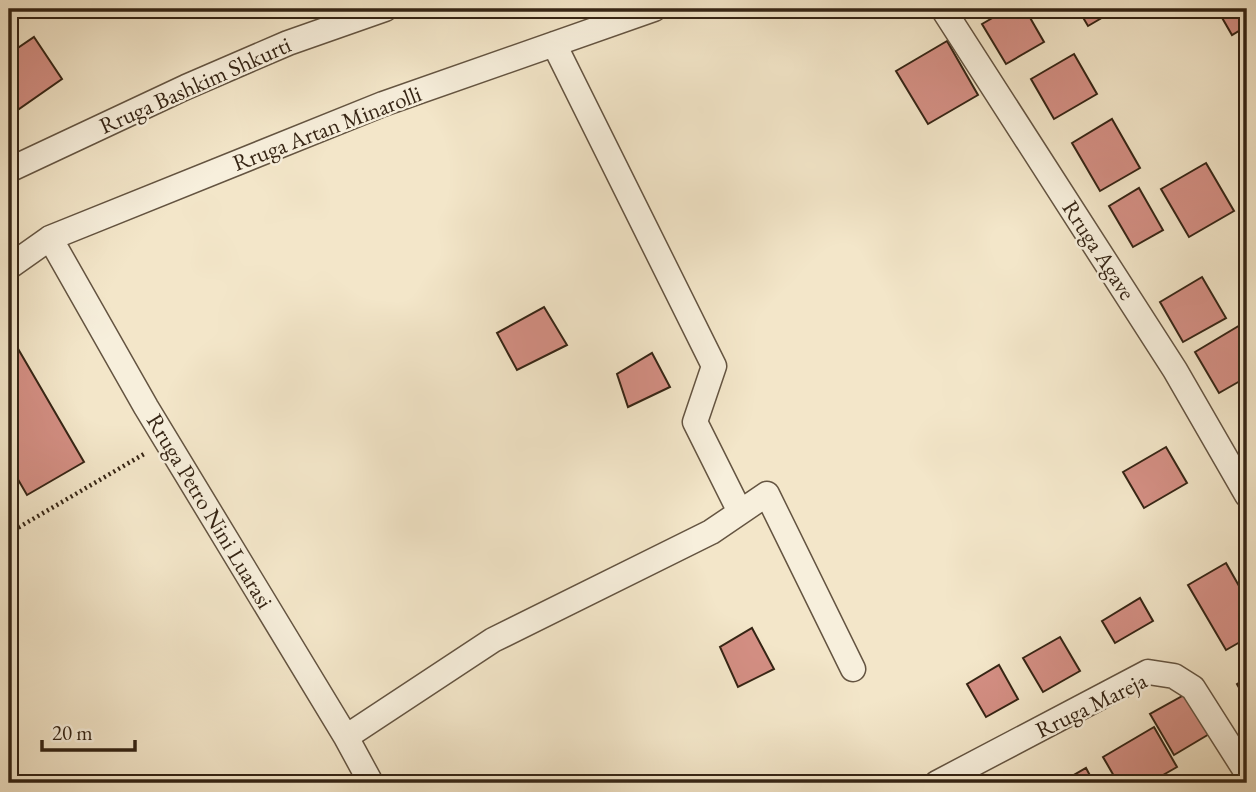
<svg xmlns="http://www.w3.org/2000/svg" width="1256" height="792" font-family="'EB Garamond',serif">
  <style>
    .building { fill: #d48f84; stroke: #352414; stroke-width: 2 }
    .lines { fill: none; stroke-linecap: round; stroke-linejoin: round }
    .minor-casing { stroke: #645441; stroke-width: 27 }
    .path { stroke: #352414; stroke-width: 4.5; stroke-dasharray: 2 3.5; stroke-linecap: butt }
    .minor { stroke: #f7efdc; stroke-width: 24 }
    .labels { text-anchor: middle; stroke-width: 5; stroke-linejoin: round; paint-order: stroke }
    .street-label { font-size: 23px; fill: #352414; stroke: #f7efdc }
  </style>
  <rect width="100%" height="100%" fill="#f3e6c9"/>
  <filter id="stains"><feTurbulence type="fractalNoise" baseFrequency=".00286" numOctaves="4"/><feColorMatrix values="0 0 0 0 .2 0 0 0 0 .09 0 0 0 0 .02 0 0 0 .5 -.17"/></filter>
  <radialGradient id="worn" r=".72"><stop offset=".6" stop-color="#630" stop-opacity="0"/><stop offset="1" stop-color="#630" stop-opacity=".3"/></radialGradient>
  <!-- building -->
  <path class="building" d="M 1008,9 L 1025,9 L 1044,42 L 1006,64 L 982,24 Z
    M 1078,9 L 1117,9 L 1088,26 Z
    M 1217,9 L 1247,9 L 1247,26 L 1232,35 Z
    M 34,37 L 62,79 L 9,116 L 9,54 Z
    M 947,41 L 978,95 L 928,124 L 896,71 Z
    M 1074,54 L 1097,94 L 1054,119 L 1031,79 Z
    M 1112,119 L 1140,168 L 1100,191 L 1072,143 Z
    M 1206,163 L 1234,211 L 1189,237 L 1161,189 Z
    M 1139,188 L 1163,230 L 1133,247 L 1109,206 Z
    M 1202,277 L 1226,318 L 1183,342 L 1160,302 Z
    M 544,307 L 567,345 L 517,370 L 497,333 Z
    M 1247,321 L 1247,377 L 1219,393 L 1195,352 Z
    M 10,335 L 84,462 L 27,495 L 9,464 Z
    M 652,353 L 670,387 L 628,407 L 617,374 Z
    M 1166,447 L 1187,483 L 1144,508 L 1123,472 Z
    M 1226,563 L 1247,600 L 1247,638 L 1226,650 L 1188,585 Z
    M 1140,598 L 1153,621 L 1115,643 L 1102,621 Z
    M 752,628 L 774,669 L 738,687 L 720,647 Z
    M 1060,637 L 1080,671 L 1043,692 L 1023,658 Z
    M 999,665 L 1018,699 L 986,717 L 967,684 Z
    M 1247,678 L 1247,702 L 1237,684 Z
    M 1193,690 L 1216,730 L 1174,755 L 1150,714 Z
    M 1154,727 L 1177,767 L 1149,783 L 1118,783 L 1103,757 Z
    M 1086,768 L 1094,783 L 1060,783 Z"/>
  <g class="lines">
    <defs>
      <path id="minor" d="M 943,9 L 1175,370 L 1247,495
        M 554,44 L 714,366 L 695,422 L 740,512
        M 9,170 L 186,87 L 288,43 L 385,9
        M 50,238 L 146,407 L 346,737 L 371,783
        M 9,267 L 50,238 L 383,104 L 654,9
        M 346,737 L 493,640 L 711,532 L 767,494 L 853,669
        M 937,783 L 1148,672 L 1174,676 L 1193,688 L 1247,773"/>
    </defs>
    <!-- minor casing -->
    <use href="#minor" class="minor-casing"/>
    <!-- path -->
    <path class="path" d="M 9,533 L 144,454"/>
    <!-- minor -->
    <use href="#minor" class="minor"/>
  </g>
  <g class="labels">
    <!-- street labels -->
    <g class="street-label">
      <text transform="translate(195 85) rotate(-24)" y="8">Rruga Bashkim Shkurti</text>
      <text transform="translate(327 128) rotate(-21)" y="8">Rruga Artan Minarolli</text>
      <text transform="translate(1099 250) rotate(57)" y="8">Rruga Agave</text>
      <text transform="translate(210 511) rotate(59)" y="8">Rruga Petro Nini Luarasi</text>
      <text transform="translate(1091 705) rotate(-26)" y="8">Rruga Mareja</text>
    </g>
  </g>
  <!-- margin -->
  <rect width="1256" height="792" fill="none" stroke="#f3e6c9" stroke-width="35"/>
  <rect x="10" y="10" width="1235" height="771" fill="none" stroke="#352414" stroke-width="3.5"/>
  <rect x="18" y="18" width="1221" height="757" fill="none" stroke="#352414" stroke-width="2"/>
  <!-- scale -->
  <path d="M42 740v10h93v-10" fill="none" stroke="#352414" stroke-width="3.5"/>
  <text x="52" y="740" font-size="21" fill="#352414" stroke="#f7efdc" stroke-width="5" paint-order="stroke">20 m</text>
  <rect width="100%" height="100%" filter="url(#stains)"/>
  <rect width="100%" height="100%" fill="url(#worn)"/>
</svg>
